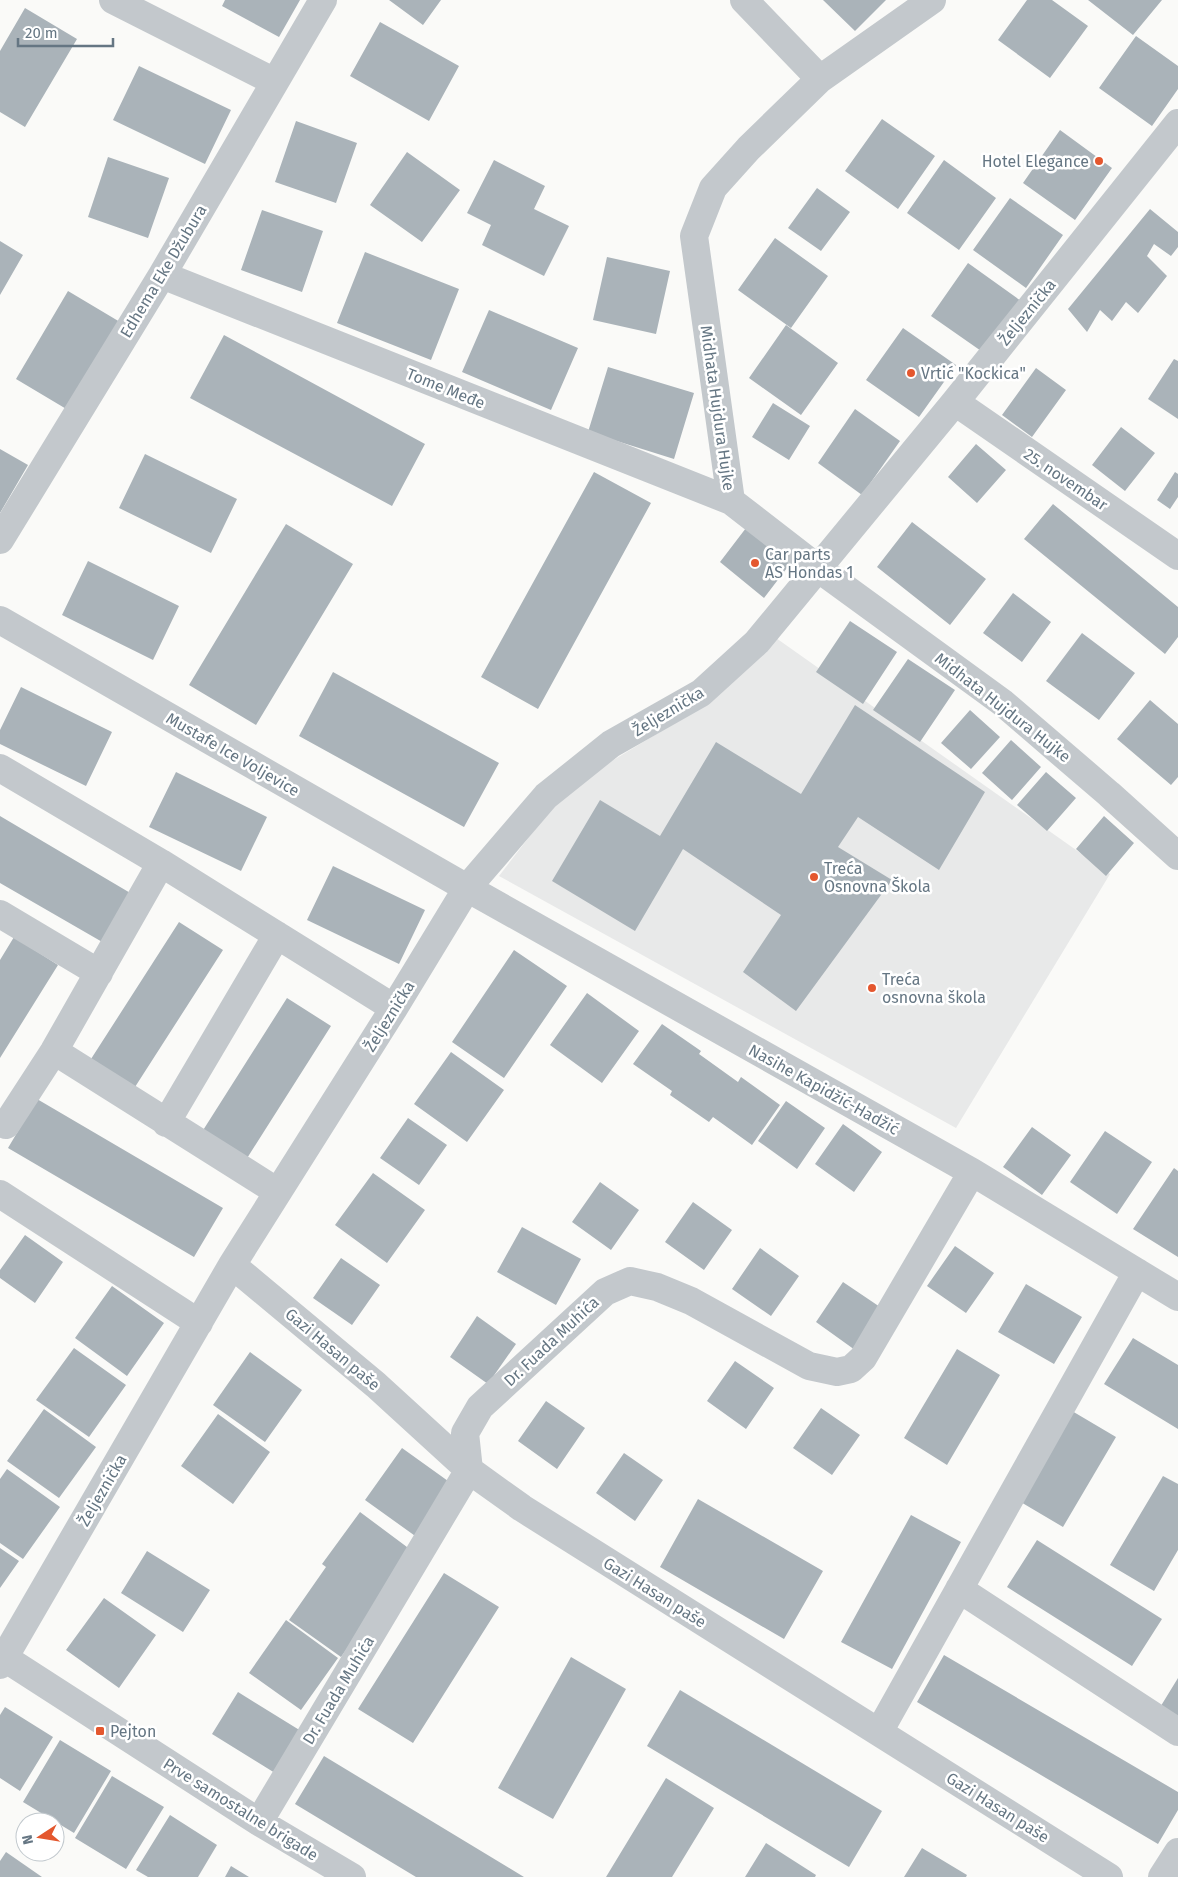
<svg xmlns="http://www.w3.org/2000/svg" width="1178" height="1877" font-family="'Fira Sans',sans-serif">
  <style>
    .built { fill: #e8e9e9 }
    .building { fill: #aab3b9 }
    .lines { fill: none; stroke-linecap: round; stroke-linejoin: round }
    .minor { stroke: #c3c8cc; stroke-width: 28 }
    .poi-dot { fill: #e4572e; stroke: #fff; stroke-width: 2 }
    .labels { text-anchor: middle; stroke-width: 5; stroke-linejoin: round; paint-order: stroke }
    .poi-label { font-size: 16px; fill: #657683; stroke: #fff; text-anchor: start }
    .street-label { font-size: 16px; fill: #657683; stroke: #fff }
  </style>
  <rect width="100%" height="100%" fill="#fafaf8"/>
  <!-- built -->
  <path class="built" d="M 776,638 L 1110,874 L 956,1128 L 499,876 L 567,788 L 698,709 Z"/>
  <!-- building -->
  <path class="building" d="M 225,0 L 300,0 L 279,37 L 222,6 Z
    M 389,0 L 441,0 L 423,25 Z
    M 823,0 L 886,0 L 855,31 Z
    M 1027,0 L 1052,0 L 1088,26 L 1050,78 L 998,40 Z
    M 1088,0 L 1162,0 L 1133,35 Z
    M 25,8 L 77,39 L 25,127 L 0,112 L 0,51 Z
    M 380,22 L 459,66 L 429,121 L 350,76 Z
    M 1136,36 L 1178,66 L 1178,89 L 1152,126 L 1099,88 Z
    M 139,66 L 231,110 L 205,164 L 113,120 Z
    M 882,119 L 935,156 L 898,209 L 845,171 Z
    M 296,121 L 357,143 L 336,203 L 275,182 Z
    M 1060,130 L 1112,168 L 1075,220 L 1023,183 Z
    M 407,152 L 460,190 L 422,242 L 370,205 Z
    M 108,157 L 169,178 L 148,238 L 88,217 Z
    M 494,160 L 545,186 L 534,209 L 569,226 L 544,276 L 482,245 L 491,225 L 467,213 Z
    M 944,160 L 996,198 L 959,250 L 907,213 Z
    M 817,188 L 850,212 L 821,251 L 788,228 Z
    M 1010,198 L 1063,235 L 1026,288 L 973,250 Z
    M 1150,209 L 1178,232 L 1178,247 L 1171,256 L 1154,244 L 1147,256 L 1167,276 L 1138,313 L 1126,302 L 1112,321 L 1100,310 L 1087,332 L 1068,309 Z
    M 262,210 L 323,231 L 302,292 L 241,270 Z
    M 775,238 L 828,276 L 791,328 L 738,290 Z
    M 0,241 L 23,255 L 0,295 Z
    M 365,252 L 459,289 L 431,360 L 337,323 Z
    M 607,257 L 670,271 L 656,334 L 593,320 Z
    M 968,263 L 1021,301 L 984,353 L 931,316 Z
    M 68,291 L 120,322 L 68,410 L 16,379 Z
    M 489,310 L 578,348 L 551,410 L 462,372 Z
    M 786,325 L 838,363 L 801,415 L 749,378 Z
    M 903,328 L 956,365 L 919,417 L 866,380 Z
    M 224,335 L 425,444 L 392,506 L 190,398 Z
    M 1174,359 L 1178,361 L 1178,419 L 1148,399 Z
    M 608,367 L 694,393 L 674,459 L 588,432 Z
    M 1036,368 L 1066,390 L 1032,437 L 1002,415 Z
    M 773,403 L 810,426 L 789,460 L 752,437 Z
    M 855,409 L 900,441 L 862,495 L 818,463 Z
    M 1121,427 L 1155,453 L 1125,491 L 1092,465 Z
    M 976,444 L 1006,470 L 977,503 L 948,477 Z
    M 0,449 L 28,465 L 0,513 Z
    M 145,454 L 237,499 L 211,553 L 119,508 Z
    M 594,472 L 651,503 L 538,709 L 481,677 Z
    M 1175,472 L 1178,474 L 1178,497 L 1170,509 L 1157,500 Z
    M 1053,504 L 1178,607 L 1178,637 L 1165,654 L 1024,539 Z
    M 912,522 L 986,579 L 950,625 L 877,567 Z
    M 286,524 L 353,564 L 256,725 L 189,685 Z
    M 746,528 L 790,564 L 764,598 L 720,562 Z
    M 88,561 L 179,606 L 153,660 L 62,615 Z
    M 1013,593 L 1051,622 L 1022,662 L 983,633 Z
    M 850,621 L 897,652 L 863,704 L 816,672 Z
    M 1082,633 L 1135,673 L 1099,720 L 1046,681 Z
    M 908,659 L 955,690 L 920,742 L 873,710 Z
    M 333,672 L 499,763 L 464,827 L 299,736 Z
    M 21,687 L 112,732 L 86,786 L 0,744 L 0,730 Z
    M 1150,700 L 1178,724 L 1178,777 L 1171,785 L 1117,739 Z
    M 855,705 L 985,792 L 939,870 L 858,817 L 838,847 L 892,880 L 796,1011 L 743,972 L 781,915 L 683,849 L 635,931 L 552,881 L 600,800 L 660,836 L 716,742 L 801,794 Z
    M 970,710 L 1000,737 L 971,769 L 941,743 Z
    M 1011,740 L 1041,767 L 1012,800 L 982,773 Z
    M 176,772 L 267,817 L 241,871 L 149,827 Z
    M 1046,772 L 1076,798 L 1047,831 L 1017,805 Z
    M 0,816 L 132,894 L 104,943 L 0,883 Z
    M 1104,816 L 1134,843 L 1106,876 L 1076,849 Z
    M 333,866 L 425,910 L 399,964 L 307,920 Z
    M 179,922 L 223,950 L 135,1087 L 91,1059 Z
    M 14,937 L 58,965 L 0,1058 L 0,960 Z
    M 514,950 L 567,986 L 504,1078 L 452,1042 Z
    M 587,993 L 639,1031 L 602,1083 L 550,1045 Z
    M 287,998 L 331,1026 L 244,1163 L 200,1135 Z
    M 662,1024 L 701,1051 L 699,1054 L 738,1082 L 741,1077 L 780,1105 L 752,1145 L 713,1117 L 709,1122 L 670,1095 L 672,1091 L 633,1064 Z
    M 451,1052 L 504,1090 L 467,1142 L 414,1104 Z
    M 37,1099 L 223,1208 L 194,1257 L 8,1148 Z
    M 786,1101 L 825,1128 L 797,1169 L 758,1141 Z
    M 408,1118 L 447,1145 L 419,1185 L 380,1158 Z
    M 843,1124 L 882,1152 L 854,1192 L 815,1164 Z
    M 1032,1127 L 1071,1155 L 1042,1195 L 1003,1167 Z
    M 1105,1131 L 1152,1162 L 1117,1214 L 1070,1182 Z
    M 1174,1168 L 1178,1171 L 1178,1257 L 1133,1229 Z
    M 373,1173 L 425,1210 L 387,1263 L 335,1225 Z
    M 600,1182 L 639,1210 L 611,1250 L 572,1222 Z
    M 693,1202 L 732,1230 L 704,1270 L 665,1242 Z
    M 522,1227 L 581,1259 L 556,1305 L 497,1272 Z
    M 25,1235 L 63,1262 L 35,1303 L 0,1278 L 0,1270 Z
    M 955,1246 L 994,1273 L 966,1313 L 927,1286 Z
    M 760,1248 L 799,1276 L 771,1316 L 732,1289 Z
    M 341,1258 L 380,1285 L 352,1325 L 313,1298 Z
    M 843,1282 L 883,1309 L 855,1350 L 816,1322 Z
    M 1026,1284 L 1082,1317 L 1054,1364 L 998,1332 Z
    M 112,1286 L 164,1323 L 127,1376 L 75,1338 Z
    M 477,1316 L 516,1344 L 488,1384 L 450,1357 Z
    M 1133,1338 L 1178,1365 L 1178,1429 L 1104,1384 Z
    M 74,1348 L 126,1385 L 89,1437 L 36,1400 Z
    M 957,1349 L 1000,1375 L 947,1465 L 904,1438 Z
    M 250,1352 L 302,1390 L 265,1442 L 213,1405 Z
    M 735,1361 L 774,1388 L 746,1429 L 707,1401 Z
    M 546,1401 L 585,1428 L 557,1469 L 518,1441 Z
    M 821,1408 L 860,1435 L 832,1475 L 793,1448 Z
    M 44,1409 L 96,1447 L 59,1498 L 7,1461 Z
    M 1072,1411 L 1116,1437 L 1063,1527 L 1019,1501 Z
    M 218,1414 L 270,1452 L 233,1504 L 181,1466 Z
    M 402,1448 L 455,1486 L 418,1538 L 365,1500 Z
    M 624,1453 L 663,1480 L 635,1521 L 596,1493 Z
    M 7,1469 L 60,1507 L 23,1559 L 0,1543 L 0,1479 Z
    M 1163,1476 L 1178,1484 L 1178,1550 L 1154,1591 L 1110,1565 Z
    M 698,1499 L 823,1571 L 784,1639 L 660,1567 Z
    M 360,1512 L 411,1550 L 378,1605 L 341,1657 L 289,1620 L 326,1567 L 322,1564 Z
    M 911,1515 L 961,1542 L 892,1669 L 841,1642 Z
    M 1037,1540 L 1162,1619 L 1132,1666 L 1007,1587 Z
    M 0,1548 L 19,1561 L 0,1588 Z
    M 147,1551 L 210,1590 L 183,1632 L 121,1593 Z
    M 444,1573 L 499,1607 L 413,1743 L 358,1709 Z
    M 104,1598 L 156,1635 L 119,1688 L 66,1650 Z
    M 286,1620 L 338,1658 L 301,1710 L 249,1673 Z
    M 944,1655 L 1178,1792 L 1178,1810 L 1158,1844 L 917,1702 Z
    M 571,1657 L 626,1689 L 553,1819 L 498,1788 Z
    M 1178,1678 L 1178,1720 L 1159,1709 Z
    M 680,1690 L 882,1811 L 849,1867 L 647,1746 Z
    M 238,1692 L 301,1731 L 275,1773 L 212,1734 Z
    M 5,1707 L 53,1737 L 20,1791 L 0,1778 L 0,1715 Z
    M 60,1740 L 111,1771 L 74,1833 L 23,1802 Z
    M 324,1756 L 524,1877 L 416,1877 L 295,1804 Z
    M 112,1776 L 164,1807 L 126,1869 L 75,1838 Z
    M 666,1778 L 714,1808 L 672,1877 L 606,1877 Z
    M 170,1815 L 217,1845 L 198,1877 L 148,1877 L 136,1870 Z
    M 766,1843 L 816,1875 L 815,1877 L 745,1877 Z
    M 922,1848 L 967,1875 L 966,1877 L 904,1877 Z
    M 6,1852 L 42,1877 L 0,1877 L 0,1861 Z
    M 231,1866 L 249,1877 L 225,1877 Z"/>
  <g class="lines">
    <!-- minor -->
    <path class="minor" d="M 113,0 L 275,82
      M 744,0 L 820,79
      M 162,275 L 731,501 L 819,569 L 1003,703 L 1109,794 L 1178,856
      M 955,402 L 1178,556
      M 731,501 L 694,236 L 713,188 L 749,148 L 820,79 L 932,0
      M 0,540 L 162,275 L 323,0
      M 0,620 L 467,888 L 972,1172 L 1178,1297
      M 0,768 L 161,863 L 54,1051 L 6,1125
      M 161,863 L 394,1008
      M 0,914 L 99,973
      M 54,1051 L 278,1192
      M 166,1123 L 277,935
      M 0,1194 L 199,1323
      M 232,1265 L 376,1385 L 469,1470 L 522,1508 L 1109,1877
      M 959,1589 L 1178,1732
      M 0,1655 L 259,1822 L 352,1877
      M 0,1665 L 232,1265 L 394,1008 L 467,888 L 546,796 L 611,744 L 701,693 L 757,642 L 955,402 L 1178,123
      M 879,1732 L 1137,1272
      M 259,1822 L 469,1470 L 465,1433 L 480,1407 L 605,1292 L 630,1281 L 657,1287 L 691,1301 L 809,1366 L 837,1372 L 851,1369 L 863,1358 L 972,1172
      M 1162,1877 L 1178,1852"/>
  </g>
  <!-- markers -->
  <g class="poi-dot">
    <circle cx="1099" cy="161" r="5"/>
    <circle cx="911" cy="373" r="5"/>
    <circle cx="755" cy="563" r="5"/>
    <circle cx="814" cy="877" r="5"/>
    <circle cx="872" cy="988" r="5"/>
    <rect x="95" y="1726" width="10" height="10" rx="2.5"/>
  </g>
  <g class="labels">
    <!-- poi labels -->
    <g class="poi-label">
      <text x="1089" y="167" text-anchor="end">Hotel Elegance</text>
      <text x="921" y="379">Vrtić "Kockica"</text>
      <text x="765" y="560">Car parts<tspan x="765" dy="18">AS Hondas 1</tspan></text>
      <text x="824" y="874">Treća<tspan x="824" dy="18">Osnovna Škola</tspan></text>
      <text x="882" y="985">Treća<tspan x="882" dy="18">osnovna škola</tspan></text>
      <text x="110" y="1737">Pejton</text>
    </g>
    <!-- street labels -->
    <g class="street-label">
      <text transform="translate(163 271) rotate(-59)" y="6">Edhema Eke Džubura</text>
      <text transform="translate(1027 312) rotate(-51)" y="6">Željeznička</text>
      <text transform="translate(446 388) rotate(22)" y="6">Tome Međe</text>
      <text transform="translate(718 408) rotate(82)" y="6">Midhata Hujdura Hujke</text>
      <text transform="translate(1066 479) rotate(34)" y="6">25. novembar</text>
      <text transform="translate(1003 707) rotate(38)" y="6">Midhata Hujdura Hujke</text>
      <text transform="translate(668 711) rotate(-31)" y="6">Željeznička</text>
      <text transform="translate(233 754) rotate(30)" y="6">Mustafe Ice Voljevice</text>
      <text transform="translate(389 1016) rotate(-58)" y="6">Željeznička</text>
      <text transform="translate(824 1089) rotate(29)" y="6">Nasihe Kapidžić-Hadžić</text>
      <text transform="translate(551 1341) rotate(-43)" y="6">Dr. Fuada Muhića</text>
      <text transform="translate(333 1349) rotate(40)" y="6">Gazi Hasan paše</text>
      <text transform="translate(102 1490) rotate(-60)" y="6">Željeznička</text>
      <text transform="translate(655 1592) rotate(32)" y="6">Gazi Hasan paše</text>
      <text transform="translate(338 1690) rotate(-59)" y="6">Dr. Fuada Muhića</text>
      <text transform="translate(998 1807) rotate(32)" y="6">Gazi Hasan paše</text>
      <text transform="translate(241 1809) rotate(32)" y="6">Prve samostalne brigade</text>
    </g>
  </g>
  <!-- north arrow -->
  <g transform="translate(40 1837) rotate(258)"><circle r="24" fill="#ffffff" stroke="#c1c8cd"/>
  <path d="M0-4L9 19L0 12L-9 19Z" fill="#e4572e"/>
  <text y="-8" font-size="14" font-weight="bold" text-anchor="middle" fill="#657683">N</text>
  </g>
  <!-- scale -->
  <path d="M18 38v8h95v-8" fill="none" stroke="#657683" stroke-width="2.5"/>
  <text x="25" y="38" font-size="15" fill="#657683" stroke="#ffffff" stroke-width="4" paint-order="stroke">20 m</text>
</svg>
